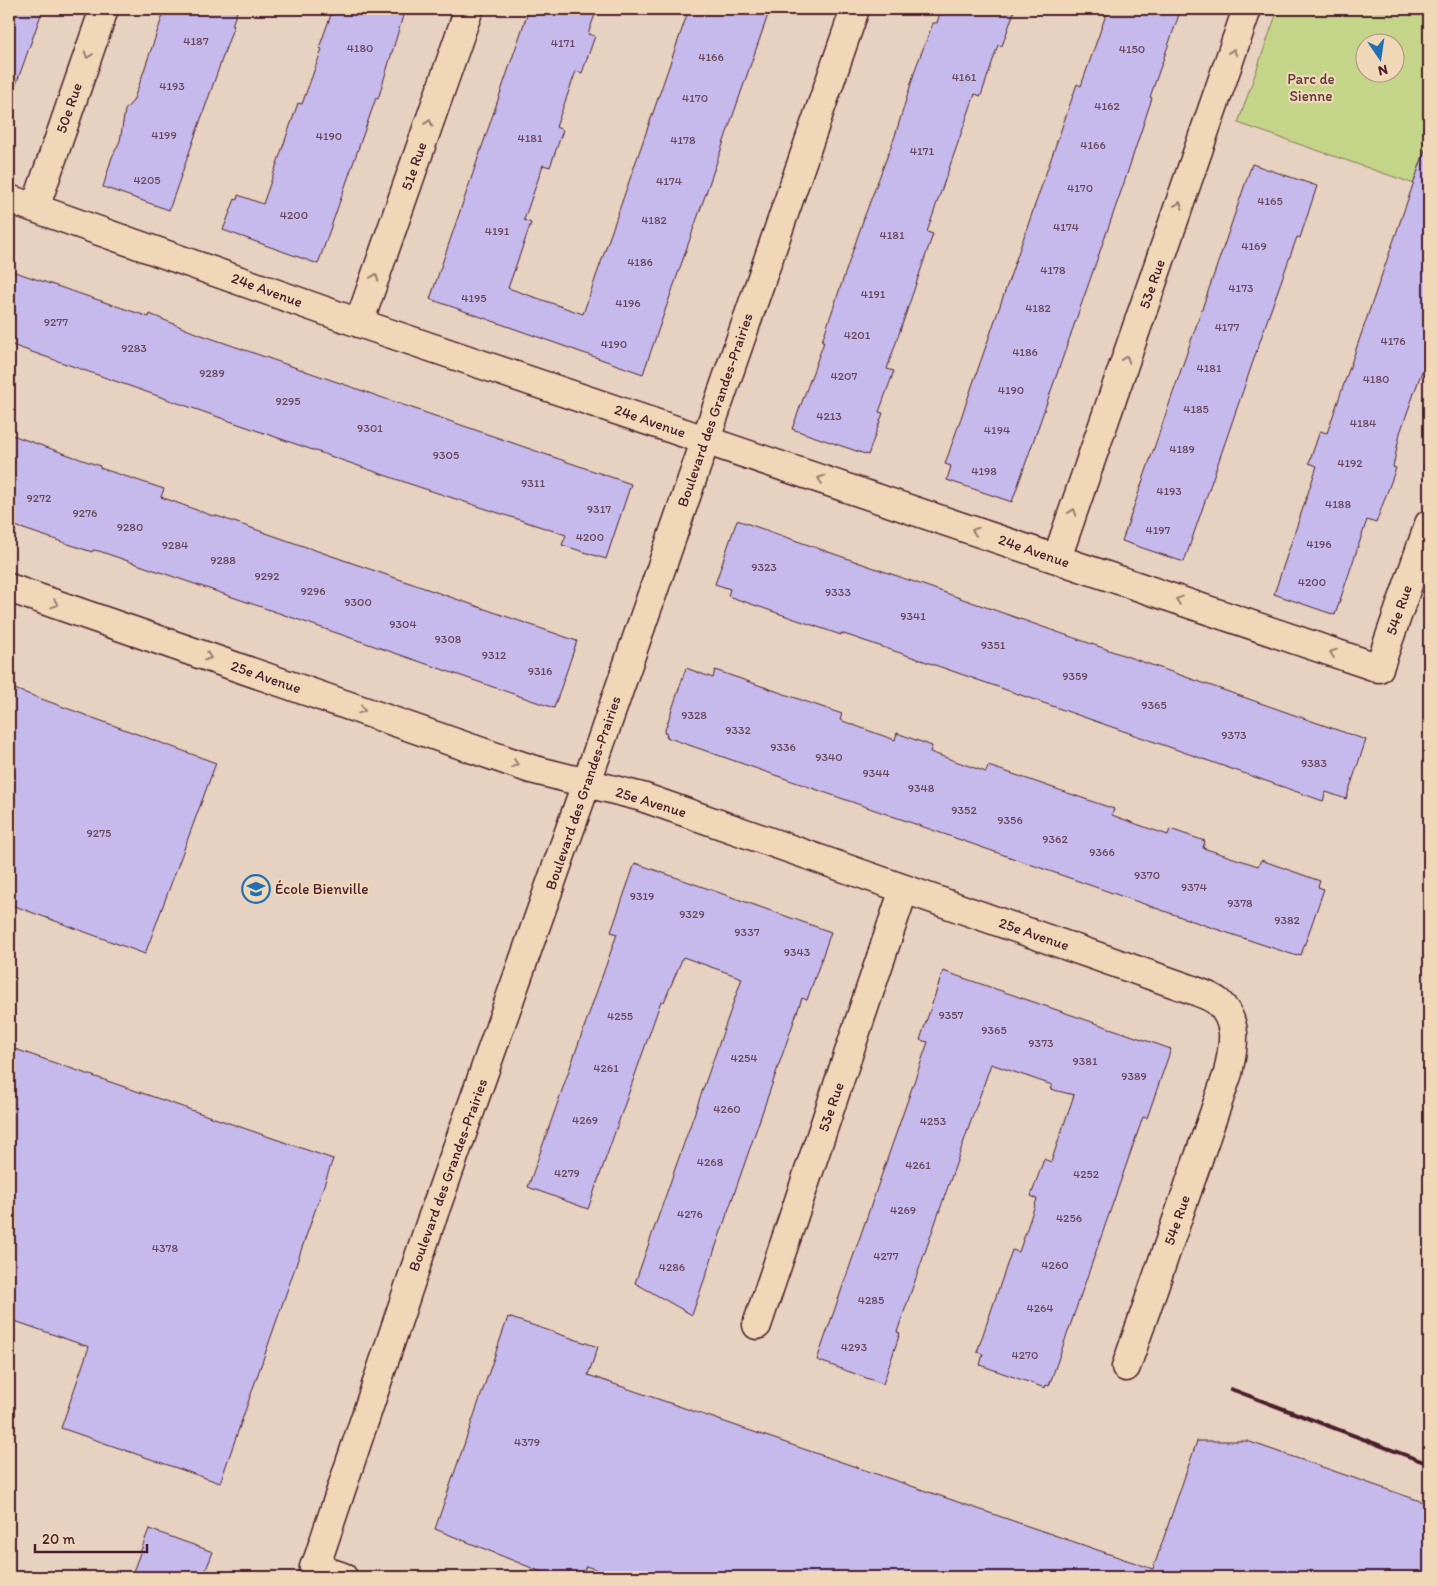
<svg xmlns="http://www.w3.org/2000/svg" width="1438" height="1586" font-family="Itim,sans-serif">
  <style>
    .green { fill: #c4d489; stroke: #877a5a; fill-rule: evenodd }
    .building { fill: #c5baeb; stroke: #4a1f2b }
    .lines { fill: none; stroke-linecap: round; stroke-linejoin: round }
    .minor-casing { stroke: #4a1f2b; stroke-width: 31 }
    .secondary-casing { stroke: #4a1f2b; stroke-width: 31 }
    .minor { stroke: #efd7b7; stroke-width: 28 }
    .secondary { stroke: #efd7b7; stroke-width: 28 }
    .rail { stroke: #4a1f2b; stroke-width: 4 }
    .oneway { stroke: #9c7b71 }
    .labels { text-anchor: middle; stroke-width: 4.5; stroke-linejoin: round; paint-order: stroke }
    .number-label { font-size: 12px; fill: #69465b }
    .park-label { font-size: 15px; fill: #5c3a39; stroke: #efd7b7 }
    .street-label { font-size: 15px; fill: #4a1f2b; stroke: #efd7b7 }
    .poi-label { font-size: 15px; fill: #4a1f2b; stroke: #efd7b7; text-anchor: start }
  </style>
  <rect width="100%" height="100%" fill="#e7d1c1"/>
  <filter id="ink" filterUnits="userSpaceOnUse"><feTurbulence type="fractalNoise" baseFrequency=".02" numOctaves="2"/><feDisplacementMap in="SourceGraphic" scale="10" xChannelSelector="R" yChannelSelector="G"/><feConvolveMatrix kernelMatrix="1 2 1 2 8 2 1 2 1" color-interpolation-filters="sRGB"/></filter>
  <g filter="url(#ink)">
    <!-- green -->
    <path class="green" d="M 1278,9 L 1429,9 L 1429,189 L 1238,123 ZM 1366,42 L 1396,42 L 1396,72 L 1366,72 Z"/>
    <!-- building -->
    <path class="building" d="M 9,9 L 43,9 L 13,93 L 9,92 Z
      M 165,9 L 238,9 L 232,25 L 234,25 L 169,210 L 103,187 L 112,157 L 120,141 L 125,110 L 133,101 L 138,88 Z
      M 333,9 L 405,9 L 378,99 L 376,98 L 318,264 L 223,230 L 235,199 L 237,200 L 238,195 L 263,204 L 298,103 L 302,104 L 322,49 L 319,48 Z
      M 529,9 L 597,9 L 588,34 L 595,36 L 582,73 L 576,71 L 556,127 L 563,130 L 550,167 L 543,165 L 524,220 L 531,223 L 508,288 L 583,314 L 689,9 L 770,9 L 643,374 L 430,299 Z
      M 941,9 L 1015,9 L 1002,46 L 998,45 L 981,96 L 975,94 L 937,203 L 927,232 L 933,234 L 887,369 L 894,371 L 879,412 L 883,413 L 868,455 L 792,429 L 824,342 L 822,341 L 865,215 L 895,136 L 916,67 L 933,23 L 937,23 Z
      M 1108,9 L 1181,9 L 1150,97 L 1152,98 L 1125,180 L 1012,502 L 947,480 L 951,466 L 945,464 L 1077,84 L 1081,86 Z
      M 1425,150 L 1429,151 L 1429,351 L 1400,433 L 1393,467 L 1396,468 L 1376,523 L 1367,520 L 1335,615 L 1274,594 L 1317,466 L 1309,463 L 1320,431 L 1327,433 Z
      M 1252,164 L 1317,186 L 1300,238 L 1297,237 L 1268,318 L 1184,562 L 1122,541 Z
      M 9,270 L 149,317 L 150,314 L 193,332 L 631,484 L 606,559 L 562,545 L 566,535 L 413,485 L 9,344 Z
      M 9,434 L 100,466 L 100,468 L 164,489 L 161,497 L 213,516 L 214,515 L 577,641 L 554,708 L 99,551 L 93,550 L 92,552 L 9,524 Z
      M 737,520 L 1366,740 L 1346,799 L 1326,792 L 1323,801 L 918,659 L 841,633 L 841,635 L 728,596 L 730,589 L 715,584 Z
      M 686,668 L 713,678 L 715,670 L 842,714 L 840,720 L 867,730 L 895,740 L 897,733 L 932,746 L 930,752 L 986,772 L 988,766 L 1010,773 L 1114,809 L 1112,815 L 1139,825 L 1168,835 L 1170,829 L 1205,841 L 1203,848 L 1258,866 L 1261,860 L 1320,881 L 1318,887 L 1324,889 L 1301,955 L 1298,954 L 1297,956 L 1204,925 L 666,737 L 667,734 L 664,733 Z
      M 9,687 L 216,763 L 145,954 L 9,904 Z
      M 635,863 L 831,932 L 807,1000 L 802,998 L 692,1315 L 635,1283 L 742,978 L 683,957 L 664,1002 L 661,1001 L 588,1209 L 528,1187 L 617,934 L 611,932 Z
      M 943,971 L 1171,1049 L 1147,1118 L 1143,1117 L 1049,1386 L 1046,1385 L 1045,1388 L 980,1365 L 983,1354 L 977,1352 L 1012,1250 L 1019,1252 L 1037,1199 L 1031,1196 L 1044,1159 L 1051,1162 L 1074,1095 L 1050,1089 L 1052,1085 L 991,1064 L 897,1332 L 900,1333 L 883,1384 L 817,1360 L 928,1042 L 920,1040 Z
      M 9,1047 L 333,1159 L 220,1483 L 61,1428 L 89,1347 L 9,1319 Z
      M 508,1317 L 598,1347 L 588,1375 L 1153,1569 L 1197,1441 L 1247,1441 L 1429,1504 L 1429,1577 L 616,1577 L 586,1566 L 581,1577 L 554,1577 L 435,1529 Z
      M 149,1529 L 213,1552 L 203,1577 L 131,1577 Z"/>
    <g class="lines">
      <defs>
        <path id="minor" d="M 9,199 L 359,323 L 1379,668 L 1429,524
          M 35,208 L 104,9
          M 359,323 L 469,9
          M 1057,558 L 1247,9
          M 9,588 L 531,769 L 642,797 L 1193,990 C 1200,993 1211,996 1218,1002 C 1240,1023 1233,1047 1228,1073 L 1126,1367
          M 757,1325 L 904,889
          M 314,1567 L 343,1577"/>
        <path id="secondary" d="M 312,1577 L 429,1227 L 603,736 L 855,9"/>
      </defs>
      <!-- minor casing -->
      <use href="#minor" class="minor-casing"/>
      <!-- secondary casing -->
      <use href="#secondary" class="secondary-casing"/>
      <!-- minor -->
      <use href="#minor" class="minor"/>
      <!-- secondary -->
      <use href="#secondary" class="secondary"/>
      <!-- rail -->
      <path class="rail" d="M 1231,1389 L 1429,1464"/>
    </g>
    <!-- one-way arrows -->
    <defs><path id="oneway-chevron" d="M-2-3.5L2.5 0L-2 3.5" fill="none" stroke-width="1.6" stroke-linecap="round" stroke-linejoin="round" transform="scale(1.25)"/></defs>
    <g class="oneway">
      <use href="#oneway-chevron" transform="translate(1233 52) rotate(-71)"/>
      <use href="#oneway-chevron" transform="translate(88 55) rotate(109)"/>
      <use href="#oneway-chevron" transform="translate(429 123) rotate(-71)"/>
      <use href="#oneway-chevron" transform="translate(1179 205) rotate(-71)"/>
      <use href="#oneway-chevron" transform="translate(375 277) rotate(-71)"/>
      <use href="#oneway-chevron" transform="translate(1126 359) rotate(-71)"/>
      <use href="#oneway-chevron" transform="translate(821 479) rotate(-161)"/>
      <use href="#oneway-chevron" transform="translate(1073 512) rotate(-71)"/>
      <use href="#oneway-chevron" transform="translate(975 531) rotate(-162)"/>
      <use href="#oneway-chevron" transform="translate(1179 600) rotate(-161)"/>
      <use href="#oneway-chevron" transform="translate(55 604) rotate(19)"/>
      <use href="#oneway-chevron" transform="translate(1333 653) rotate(-161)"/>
      <use href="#oneway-chevron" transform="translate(208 657) rotate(19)"/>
      <use href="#oneway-chevron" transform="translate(362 710) rotate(19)"/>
      <use href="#oneway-chevron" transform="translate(515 764) rotate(19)"/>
    </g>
  </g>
  <!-- icons -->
  <defs>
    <symbol id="school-ring" viewBox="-11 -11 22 22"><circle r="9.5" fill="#efd7b7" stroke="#1f6fb2" stroke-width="1.5"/><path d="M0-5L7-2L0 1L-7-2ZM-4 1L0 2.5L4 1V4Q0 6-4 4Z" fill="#1f6fb2"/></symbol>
  </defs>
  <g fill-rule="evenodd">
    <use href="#school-ring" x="240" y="873" width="32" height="32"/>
  </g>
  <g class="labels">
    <!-- number labels -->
    <g class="number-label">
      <text x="196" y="45">4187</text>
      <text x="563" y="47">4171</text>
      <text x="360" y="52">4180</text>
      <text x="1132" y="53">4150</text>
      <text x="711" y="61">4166</text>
      <text x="964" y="81">4161</text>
      <text x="172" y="90">4193</text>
      <text x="695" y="102">4170</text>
      <text x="1107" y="110">4162</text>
      <text x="164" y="139">4199</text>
      <text x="329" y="140">4190</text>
      <text x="530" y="142">4181</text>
      <text x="683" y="144">4178</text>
      <text x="1093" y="149">4166</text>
      <text x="922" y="155">4171</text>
      <text x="147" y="184">4205</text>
      <text x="669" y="185">4174</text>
      <text x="1080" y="192">4170</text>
      <text x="1270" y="205">4165</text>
      <text x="294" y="219">4200</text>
      <text x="654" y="224">4182</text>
      <text x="1066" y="231">4174</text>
      <text x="497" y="235">4191</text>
      <text x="892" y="239">4181</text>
      <text x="1254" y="250">4169</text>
      <text x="640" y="266">4186</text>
      <text x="1053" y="274">4178</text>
      <text x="1241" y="292">4173</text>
      <text x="873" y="298">4191</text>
      <text x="474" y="302">4195</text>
      <text x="628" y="307">4196</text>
      <text x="1038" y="312">4182</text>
      <text x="56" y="326">9277</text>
      <text x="1227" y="331">4177</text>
      <text x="857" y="339">4201</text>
      <text x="1393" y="345">4176</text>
      <text x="614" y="348">4190</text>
      <text x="134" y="352">9283</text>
      <text x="1025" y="356">4186</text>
      <text x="1209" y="372">4181</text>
      <text x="212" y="377">9289</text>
      <text x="844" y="380">4207</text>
      <text x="1376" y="383">4180</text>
      <text x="1011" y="394">4190</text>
      <text x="288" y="405">9295</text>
      <text x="1196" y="413">4185</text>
      <text x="829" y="420">4213</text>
      <text x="1363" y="427">4184</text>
      <text x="370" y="432">9301</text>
      <text x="997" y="434">4194</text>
      <text x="1182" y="453">4189</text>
      <text x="446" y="459">9305</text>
      <text x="1350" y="467">4192</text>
      <text x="984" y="475">4198</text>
      <text x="533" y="487">9311</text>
      <text x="1169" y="495">4193</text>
      <text x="39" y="502">9272</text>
      <text x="1338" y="508">4188</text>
      <text x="599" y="513">9317</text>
      <text x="85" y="517">9276</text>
      <text x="130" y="531">9280</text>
      <text x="1158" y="534">4197</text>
      <text x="590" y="541">4200</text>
      <text x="1319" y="548">4196</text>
      <text x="175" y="549">9284</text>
      <text x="223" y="564">9288</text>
      <text x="764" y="571">9323</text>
      <text x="267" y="580">9292</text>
      <text x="1312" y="586">4200</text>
      <text x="313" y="595">9296</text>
      <text x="838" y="596">9333</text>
      <text x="358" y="606">9300</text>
      <text x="913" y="620">9341</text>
      <text x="403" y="628">9304</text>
      <text x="448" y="643">9308</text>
      <text x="993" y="649">9351</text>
      <text x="494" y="659">9312</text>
      <text x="540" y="675">9316</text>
      <text x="1075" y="680">9359</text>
      <text x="1154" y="709">9365</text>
      <text x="694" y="719">9328</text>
      <text x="738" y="734">9332</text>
      <text x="1234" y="739">9373</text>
      <text x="783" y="751">9336</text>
      <text x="829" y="761">9340</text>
      <text x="1314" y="767">9383</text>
      <text x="876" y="777">9344</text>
      <text x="921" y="792">9348</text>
      <text x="964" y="814">9352</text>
      <text x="1010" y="824">9356</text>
      <text x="99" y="837">9275</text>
      <text x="1055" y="843">9362</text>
      <text x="1102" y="856">9366</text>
      <text x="1147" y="879">9370</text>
      <text x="1194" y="891">9374</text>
      <text x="642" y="900">9319</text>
      <text x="1240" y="907">9378</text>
      <text x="692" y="918">9329</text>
      <text x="1287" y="924">9382</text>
      <text x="747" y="936">9337</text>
      <text x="797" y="956">9343</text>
      <text x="951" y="1019">9357</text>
      <text x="620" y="1020">4255</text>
      <text x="994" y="1034">9365</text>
      <text x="1041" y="1047">9373</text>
      <text x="744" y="1062">4254</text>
      <text x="1085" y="1065">9381</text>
      <text x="606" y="1072">4261</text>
      <text x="1134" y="1080">9389</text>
      <text x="727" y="1113">4260</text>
      <text x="585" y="1124">4269</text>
      <text x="933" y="1125">4253</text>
      <text x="710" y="1166">4268</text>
      <text x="918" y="1169">4261</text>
      <text x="567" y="1177">4279</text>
      <text x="1086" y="1178">4252</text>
      <text x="903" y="1214">4269</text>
      <text x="690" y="1218">4276</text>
      <text x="1069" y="1222">4256</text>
      <text x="165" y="1252">4378</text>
      <text x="886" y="1260">4277</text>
      <text x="1055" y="1269">4260</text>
      <text x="672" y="1271">4286</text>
      <text x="871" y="1304">4285</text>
      <text x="1040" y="1312">4264</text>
      <text x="854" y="1351">4293</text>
      <text x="1025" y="1359">4270</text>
      <text x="527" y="1446">4379</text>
    </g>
    <!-- park labels -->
    <g class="park-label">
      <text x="1311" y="84">Parc de<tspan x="1311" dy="17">Sienne</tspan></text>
    </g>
    <!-- street labels -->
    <g class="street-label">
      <text transform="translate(69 108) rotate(-71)" y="5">50e Rue</text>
      <text transform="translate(414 166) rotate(-71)" y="5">51e Rue</text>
      <text transform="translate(1152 284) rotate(-71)" y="5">53e Rue</text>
      <text transform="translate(267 290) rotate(20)" y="5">24e Avenue</text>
      <text transform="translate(715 410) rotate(-71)" y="5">Boulevard des Grandes-Prairies</text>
      <text transform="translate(650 421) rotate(19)" y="5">24e Avenue</text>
      <text transform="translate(1034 551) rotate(19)" y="5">24e Avenue</text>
      <text transform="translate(1399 610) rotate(-71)" y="5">54e Rue</text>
      <text transform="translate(266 677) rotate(19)" y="5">25e Avenue</text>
      <text transform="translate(583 793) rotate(-71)" y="5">Boulevard des Grandes-Prairies</text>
      <text transform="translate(651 802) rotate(17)" y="5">25e Avenue</text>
      <text transform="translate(1034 934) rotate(19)" y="5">25e Avenue</text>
      <text transform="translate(831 1107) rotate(-71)" y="5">53e Rue</text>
      <text transform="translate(448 1175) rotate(-70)" y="5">Boulevard des Grandes-Prairies</text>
      <text transform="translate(1177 1220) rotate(-71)" y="5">54e Rue</text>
    </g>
    <!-- poi labels -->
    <g class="poi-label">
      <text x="275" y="894">École Bienville</text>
    </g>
  </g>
  <!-- margin -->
  <rect width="1438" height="1586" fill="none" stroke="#efd7b7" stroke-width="30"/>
  <rect x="15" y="15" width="1408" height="1556" fill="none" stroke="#4a1f2b" stroke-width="2" filter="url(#ink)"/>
  <!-- north arrow -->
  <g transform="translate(1380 58) rotate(167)"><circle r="24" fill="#efd7b7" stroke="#ad8d7f"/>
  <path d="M0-4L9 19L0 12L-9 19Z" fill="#1f6fb2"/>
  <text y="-8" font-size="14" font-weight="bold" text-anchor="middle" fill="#4a1f2b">N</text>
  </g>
  <!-- scale -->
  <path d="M35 1544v8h112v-8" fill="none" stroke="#4a1f2b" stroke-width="2.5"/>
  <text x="42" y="1544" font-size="15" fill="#4a1f2b" stroke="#efd7b7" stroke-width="4" paint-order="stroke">20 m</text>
</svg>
